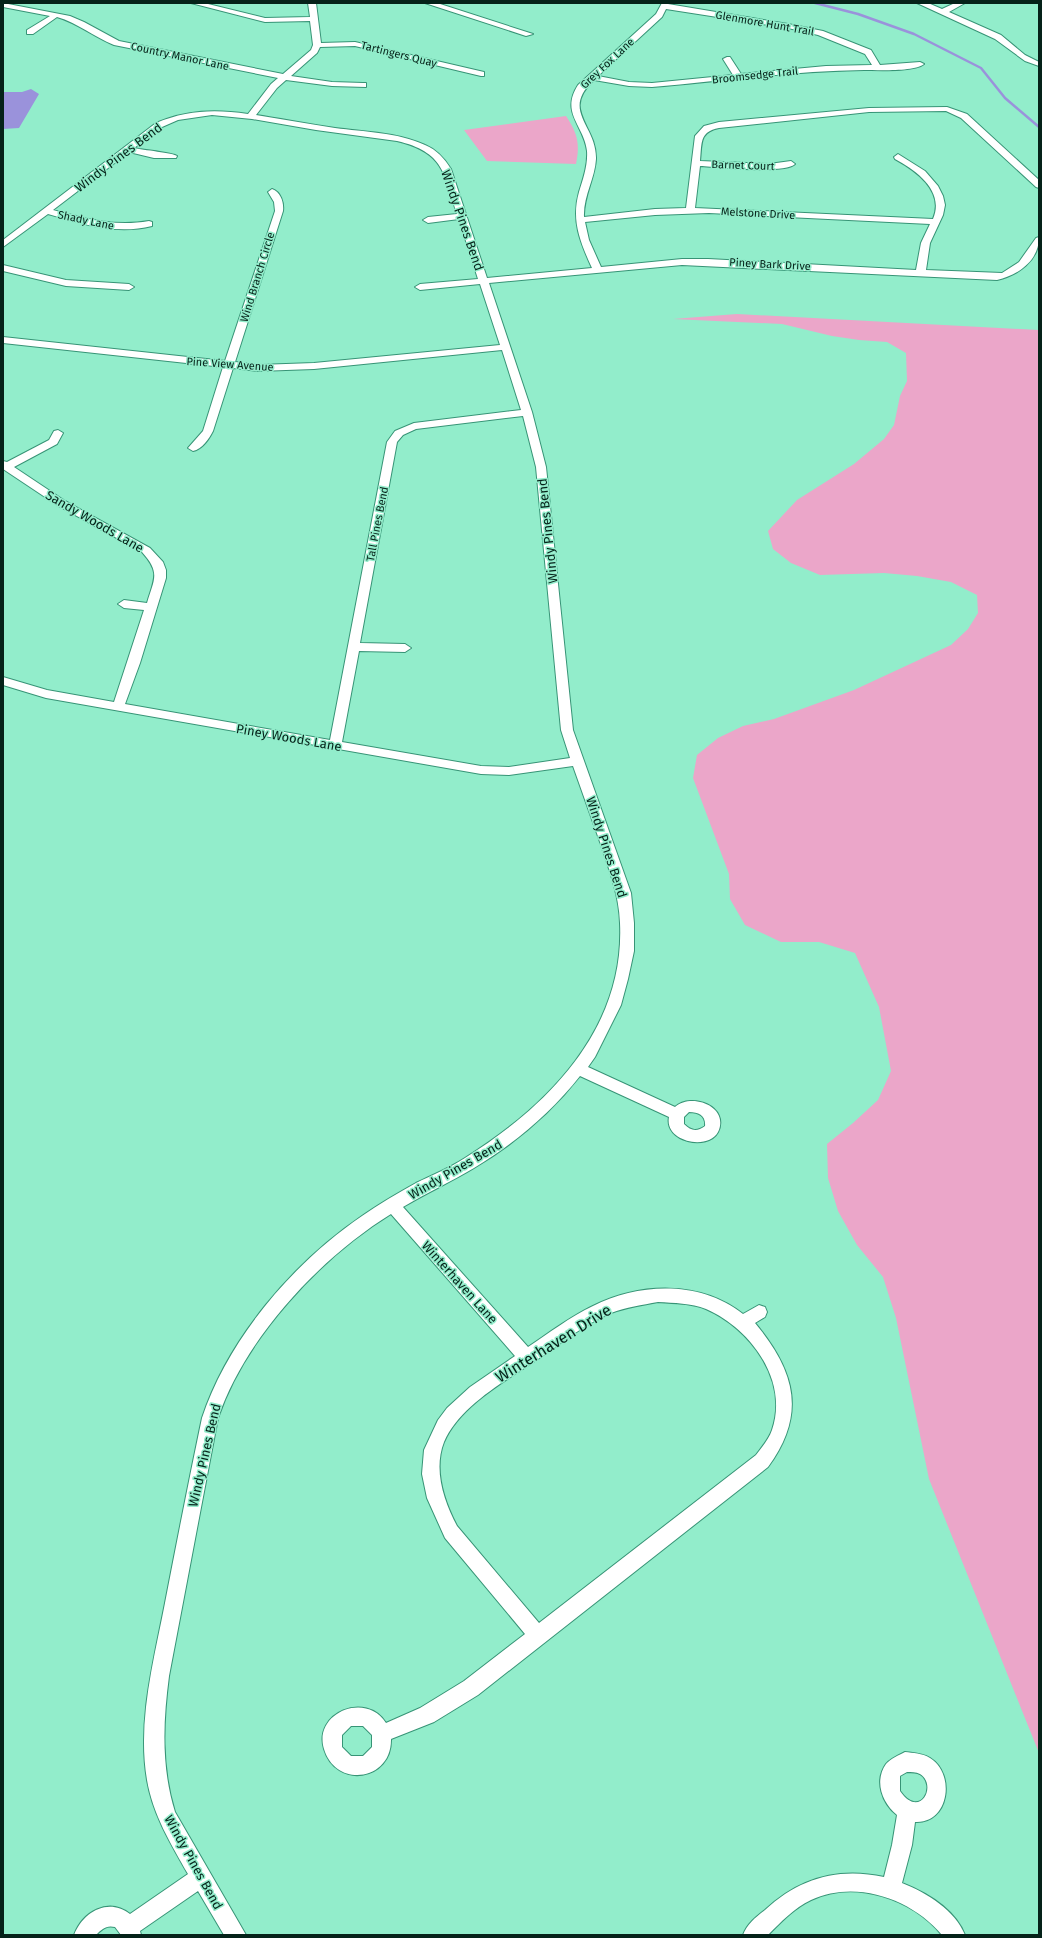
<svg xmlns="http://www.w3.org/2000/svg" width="1042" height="1938" font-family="'Fira Sans',sans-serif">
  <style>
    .green { fill: #eba6c9 }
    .water { fill: #9a92db }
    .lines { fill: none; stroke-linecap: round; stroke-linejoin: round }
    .stream { stroke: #9a92db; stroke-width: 2.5 }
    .street-casing { stroke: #379476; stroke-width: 2 }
    .street { fill: #fff; fill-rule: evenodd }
    .labels { text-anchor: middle; stroke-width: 3; stroke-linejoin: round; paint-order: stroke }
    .far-street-label { font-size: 11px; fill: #052219; stroke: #92edcb }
    .street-label { font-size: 13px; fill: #052219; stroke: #92edcb }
    .near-street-label { font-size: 16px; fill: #052219; stroke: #92edcb }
  </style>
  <rect width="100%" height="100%" fill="#92edcb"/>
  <!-- green -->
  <path class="green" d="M 566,116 C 578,134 580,144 576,164 L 487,161 L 464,130 Z
    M 737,314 L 1039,330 L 1039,1753 L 929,1479 L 896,1318 L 883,1277 L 857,1245 L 838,1211 L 828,1178 L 827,1144 L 853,1123 L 878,1100 L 891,1071 L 879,1007 L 855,953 L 819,942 L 781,942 L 745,925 L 730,899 L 729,874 L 693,778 L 697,755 L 718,738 L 743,726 L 774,719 L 854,690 L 951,645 L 968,629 L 978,613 L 977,595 L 951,582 L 917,576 L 884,573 L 820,575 L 791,563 L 773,549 L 768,531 L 797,500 L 854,464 L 884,439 L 894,425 L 900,396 L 907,381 L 906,353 L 887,342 L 859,340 L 832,336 L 782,324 L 673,319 Z"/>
  <!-- water -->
  <path class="water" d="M 31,89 L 39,94 L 19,128 L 3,129 L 3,92 L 22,92 Z"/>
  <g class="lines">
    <!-- stream -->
    <path class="stream" d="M 815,3 L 858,14 L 914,34 L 981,68 L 1005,98 L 1039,127"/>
    <defs>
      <path id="street" d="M 3,3 L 70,16 L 84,22 L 119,41 L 283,74 L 311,50 L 313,45 L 310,21 L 265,22 L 191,3 L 204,3 L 265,18 L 310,17 L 308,3 L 316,3 L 321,43 L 355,42 L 484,72 L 484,76 L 481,76 L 355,46 L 320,47 L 317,53 L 291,76 L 332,82 L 363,83 L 366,83 L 366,87 L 332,86 L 286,80 L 277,88 L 256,115 C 282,119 308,124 335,128 C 364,132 397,132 425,145 C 437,150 444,158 451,169 L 487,278 L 592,268 C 580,242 571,220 579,192 C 583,179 588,165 587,151 C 584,125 560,113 578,85 L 656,14 L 662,3 L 788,24 L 823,31 L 871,50 L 880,65 L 920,62 L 924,64 C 915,72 877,70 864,70 C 793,71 723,81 652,87 L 629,86 L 594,80 C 560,111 597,125 596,159 C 595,179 583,196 584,217 L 655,209 L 686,208 L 695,136 L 704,126 L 719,122 L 869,108 L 947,107 L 967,114 L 1039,180 L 1039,188 L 1036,187 L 961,118 L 946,111 L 869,112 L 719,128 C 699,132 702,143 700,161 L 769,164 L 791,161 L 795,164 C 785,174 717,167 700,166 L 695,208 L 933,219 C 945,191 917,171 895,159 L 894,157 L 898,154 L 925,171 L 938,186 L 943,196 L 945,205 L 943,215 L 930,243 L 926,270 L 1002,273 L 1019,262 L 1036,238 L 1039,237 C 1039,261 1018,275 997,280 L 682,265 L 489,283 L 532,412 L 546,467 L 573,730 L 631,893 L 634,923 L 634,951 L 628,979 L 621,1005 L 595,1057 L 588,1067 L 675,1107 C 692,1092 730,1107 718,1132 C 708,1151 664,1142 669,1117 L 580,1076 C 551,1113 514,1144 474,1168 C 451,1182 426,1193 403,1207 L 528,1347 C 549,1333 570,1317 593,1306 C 639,1283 700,1280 743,1314 L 759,1305 L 765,1307 L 767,1312 L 765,1317 L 755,1323 C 795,1371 807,1414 768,1467 L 478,1695 L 434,1722 L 391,1739 C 392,1781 336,1789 324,1749 C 313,1713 366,1691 386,1723 L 420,1708 L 464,1681 L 525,1634 L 445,1538 L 427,1498 L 422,1474 L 424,1450 L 438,1420 L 447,1408 L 470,1387 L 515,1356 L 391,1214 C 320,1258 245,1338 218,1418 L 169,1676 C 163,1722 161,1767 175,1812 L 246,1935 L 224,1935 L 198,1891 L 140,1931 L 141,1935 L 121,1935 L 115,1927 C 106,1925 102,1929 96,1935 L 74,1935 C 83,1912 108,1897 130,1914 L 188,1874 C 171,1844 153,1815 147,1780 C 137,1721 154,1660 165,1603 C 177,1541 189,1480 202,1418 C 228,1339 293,1263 362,1216 C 379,1204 398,1193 416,1183 C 432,1175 450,1168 465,1158 C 548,1106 625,1029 620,923 C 619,894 609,869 600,842 C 591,817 582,791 573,766 L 509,775 L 481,774 L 46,698 L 3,685 L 3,677 L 47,690 L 114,702 L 144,610 L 124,608 L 118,604 L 124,600 L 147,603 C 154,579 161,573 142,552 L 57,505 L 3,469 L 3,461 L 7,462 L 49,440 L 54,431 L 58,430 L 63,433 L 57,444 L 14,467 L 65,501 L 150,548 L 163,562 L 166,570 L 166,578 L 140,663 L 125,704 L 330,740 L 387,442 L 395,431 L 414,423 L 521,410 L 502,350 L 314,369 L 258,371 L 233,368 L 213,431 C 209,439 202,449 193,451 L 188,448 L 203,431 L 223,367 L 3,343 L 3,337 L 225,361 L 275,211 L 274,202 L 268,192 L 272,189 C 281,192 284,203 283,211 L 235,362 L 258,365 L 314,363 L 500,345 L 480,284 L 420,290 L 415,287 L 420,284 L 478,279 L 459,219 L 428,223 L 423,220 L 428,217 L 457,214 C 444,173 444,152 397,141 L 316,130 L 252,119 L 212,115 L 178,120 L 162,127 L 134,148 C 142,150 174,153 177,156 L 176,158 L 154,158 L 129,152 L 53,210 C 86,219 115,227 149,221 L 152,222 L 152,226 C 116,235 82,224 48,214 L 3,247 L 3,240 L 156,123 C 187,110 215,109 248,114 L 271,84 L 278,78 L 114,45 C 94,37 78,23 57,17 L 33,34 L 27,34 L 27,30 L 50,16 L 3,7 ZM 666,9 L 788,28 L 818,35 L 865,54 L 872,65 L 826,66 L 741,74 L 730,57 L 727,57 L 723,59 L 733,75 L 652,83 L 629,82 L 598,76 L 662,17 ZM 709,213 L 930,224 L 921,243 L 916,270 L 708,259 L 682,259 L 601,267 L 589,240 L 585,222 L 655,215 ZM 523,416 L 536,467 L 561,730 L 570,758 L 509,767 L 481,766 L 342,742 L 359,651 L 405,652 L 411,648 L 405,644 L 360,643 L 397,442 L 403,435 L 416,429 ZM 689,1112 C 699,1112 706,1116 705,1126 C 697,1132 691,1131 684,1124 L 684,1117 ZM 658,1302 C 674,1303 691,1303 706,1309 C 750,1328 789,1380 772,1430 C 769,1439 762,1447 756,1455 L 539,1623 L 457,1526 C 444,1501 433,1470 444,1442 C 460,1404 512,1377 544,1355 C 565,1340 587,1323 611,1313 C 626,1307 642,1305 658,1302 ZM 351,1726 L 363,1726 L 372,1735 L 372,1747 L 363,1756 L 351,1756 L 342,1747 L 342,1735 Z
        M 425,3 L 437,3 L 533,34 L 526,36 Z
        M 917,3 L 928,3 L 942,9 L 955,3 L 965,3 L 949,12 L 1001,35 L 1025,55 L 1039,62 L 1039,66 L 1025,61 L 995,39 Z
        M 3,265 L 66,280 L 129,284 L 134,287 L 129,290 L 66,286 L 3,271 Z
        M 905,1752 C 913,1753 922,1753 930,1758 C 956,1774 949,1824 915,1822 L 912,1845 L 902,1883 C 927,1893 955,1910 965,1935 L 942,1935 C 912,1899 856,1879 811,1900 C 794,1908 781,1922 768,1935 L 743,1935 C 747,1924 756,1917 765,1910 C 799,1878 839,1867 884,1877 L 892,1845 L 897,1815 C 882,1803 874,1781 886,1764 C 890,1759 899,1755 905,1752 ZM 907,1772 C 911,1772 916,1772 920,1774 C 938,1785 920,1820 900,1791 L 900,1776 Z"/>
    </defs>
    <!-- street casing -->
    <use href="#street" class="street-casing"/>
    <!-- street -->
    <use href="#street" class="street"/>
  </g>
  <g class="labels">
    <!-- far-street labels -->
    <g class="far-street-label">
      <text transform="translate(765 23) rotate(10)" y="4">Glenmore Hunt Trail</text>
      <text transform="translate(399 54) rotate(14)" y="4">Tartingers Quay</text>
      <text transform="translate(180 56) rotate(12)" y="4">Country Manor Lane</text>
      <text transform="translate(607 63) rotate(-43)" y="4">Grey Fox Lane</text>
      <text transform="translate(755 75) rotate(-6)" y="4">Broomsedge Trail</text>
      <text transform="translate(743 165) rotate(2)" y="4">Barnet Court</text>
      <text transform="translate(758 213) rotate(3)" y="4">Melstone Drive</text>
      <text transform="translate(86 220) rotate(12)" y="4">Shady Lane</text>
      <text transform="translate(770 264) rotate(3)" y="4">Piney Bark Drive</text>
      <text transform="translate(257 277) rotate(-73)" y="4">Wind Branch Circle</text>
      <text transform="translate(230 364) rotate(4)" y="4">Pine View Avenue</text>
      <text transform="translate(377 524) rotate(-79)" y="4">Tall Pines Bend</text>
    </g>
    <!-- street labels -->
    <g class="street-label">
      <text transform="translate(118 157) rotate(-37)" y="5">Windy Pines Bend</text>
      <text transform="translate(463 220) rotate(71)" y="5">Windy Pines Bend</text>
      <text transform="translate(95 521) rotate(30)" y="5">Sandy Woods Lane</text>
      <text transform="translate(547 531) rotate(-96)" y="5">Windy Pines Bend</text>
      <text transform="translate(289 737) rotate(10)" y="5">Piney Woods Lane</text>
      <text transform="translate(607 847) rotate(72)" y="5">Windy Pines Bend</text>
      <text transform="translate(455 1169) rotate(-30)" y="5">Windy Pines Bend</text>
      <text transform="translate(460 1282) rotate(48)" y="5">Winterhaven Lane</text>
      <text transform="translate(204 1455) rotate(-77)" y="5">Windy Pines Bend</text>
      <text transform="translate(194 1862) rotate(61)" y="5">Windy Pines Bend</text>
    </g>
    <!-- near-street labels -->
    <g class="near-street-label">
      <text transform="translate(553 1343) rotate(-32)" y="6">Winterhaven Drive</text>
    </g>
  </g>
  <!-- border -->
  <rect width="1042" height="1938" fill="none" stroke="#052219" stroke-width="8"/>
</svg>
